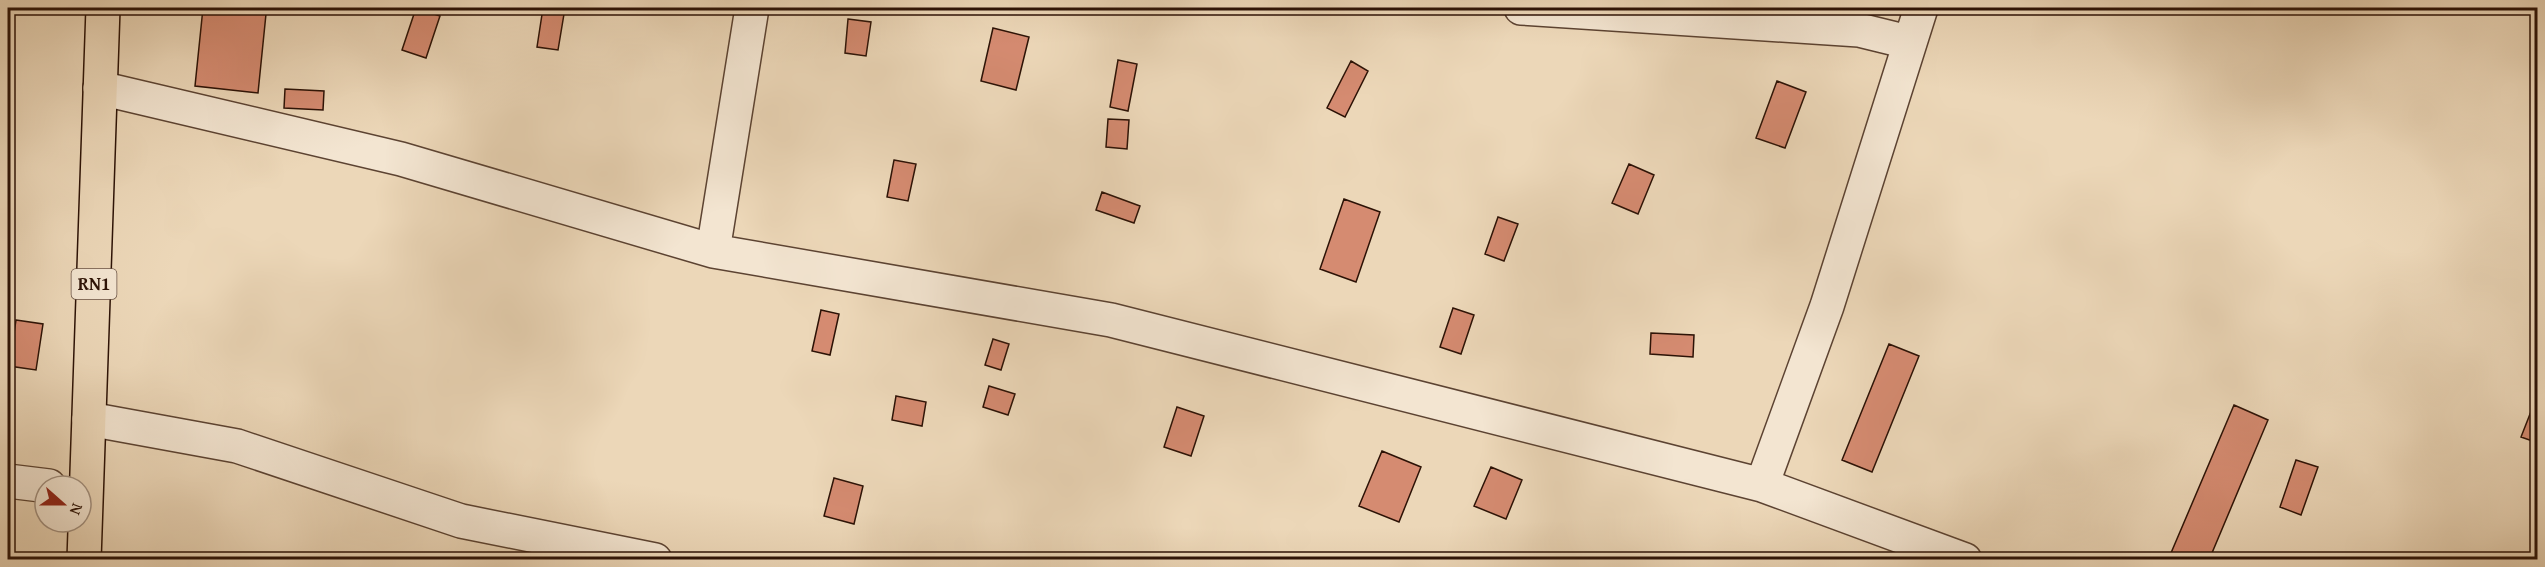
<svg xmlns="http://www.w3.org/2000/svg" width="2545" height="567" font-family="'Gentium Book Plus',serif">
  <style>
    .building { fill: #d58b71; stroke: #2c1206; stroke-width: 1.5 }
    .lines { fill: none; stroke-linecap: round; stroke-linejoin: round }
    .minor-casing { stroke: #5c4332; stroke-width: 36 }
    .trunk-casing { stroke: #2c1206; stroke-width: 36 }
    .minor { stroke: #f3e5d1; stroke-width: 33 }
    .trunk { stroke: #ecd7b8; stroke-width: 33 }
    .labels { text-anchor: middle; stroke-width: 6; stroke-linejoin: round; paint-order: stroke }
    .shield { fill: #f3e5d1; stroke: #685143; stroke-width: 1.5 }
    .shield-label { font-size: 18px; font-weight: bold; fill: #2c1206 }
  </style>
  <rect width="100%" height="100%" fill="#ecd7b8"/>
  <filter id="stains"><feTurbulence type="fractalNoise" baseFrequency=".00333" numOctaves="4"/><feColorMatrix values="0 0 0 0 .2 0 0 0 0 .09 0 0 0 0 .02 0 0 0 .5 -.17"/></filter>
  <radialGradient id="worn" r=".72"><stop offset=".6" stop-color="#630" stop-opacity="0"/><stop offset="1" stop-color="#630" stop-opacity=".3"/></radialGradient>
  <!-- building -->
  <path class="building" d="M 203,8 L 266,14 L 258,93 L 195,86 Z
    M 416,8 L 440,16 L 426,58 L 402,50 Z
    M 543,8 L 565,8 L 558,50 L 537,47 Z
    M 848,19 L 871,22 L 866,56 L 845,53 Z
    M 993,28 L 1029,37 L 1016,90 L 981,81 Z
    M 1118,60 L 1137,64 L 1128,111 L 1110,107 Z
    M 1351,61 L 1368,71 L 1345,117 L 1327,108 Z
    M 1777,81 L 1806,92 L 1785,148 L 1756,138 Z
    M 285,89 L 324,91 L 323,110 L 284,108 Z
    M 1108,119 L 1129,120 L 1127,149 L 1106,147 Z
    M 894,160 L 916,164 L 908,201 L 887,197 Z
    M 1629,164 L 1654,175 L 1638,214 L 1612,203 Z
    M 1102,192 L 1140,206 L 1134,223 L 1096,210 Z
    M 1344,199 L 1380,212 L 1356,282 L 1320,269 Z
    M 1498,217 L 1518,224 L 1504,261 L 1485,254 Z
    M 1453,308 L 1474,315 L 1461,354 L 1440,347 Z
    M 821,310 L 839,314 L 830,355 L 812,351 Z
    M 16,320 L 43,324 L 36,370 L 9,366 Z
    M 1651,333 L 1694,335 L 1693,357 L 1650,354 Z
    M 993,339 L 1009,344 L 1001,370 L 985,365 Z
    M 1889,344 L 1919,356 L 1872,472 L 1842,460 Z
    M 989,386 L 1015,394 L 1008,415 L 983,407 Z
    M 896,396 L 926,402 L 922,426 L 892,420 Z
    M 2234,405 L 2268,420 L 2209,560 L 2168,560 Z
    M 1177,407 L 1204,416 L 1191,456 L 1164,447 Z
    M 2532,409 L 2538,411 L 2538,443 L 2521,437 Z
    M 1382,451 L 1421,467 L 1399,522 L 1359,506 Z
    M 2296,460 L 2318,467 L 2301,515 L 2280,507 Z
    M 1491,467 L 1522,480 L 1506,519 L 1474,506 Z
    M 834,478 L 863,486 L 854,524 L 824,516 Z"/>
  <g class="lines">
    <defs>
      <path id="minor" d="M 1521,8 L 1859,30 L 1908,42
        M 100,88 L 401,159 L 713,251 L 1111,320 L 1762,485 L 1965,560
        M 713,251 L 752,8
        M 89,419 L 237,446 L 461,521 L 655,560
        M 8,481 L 49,486
        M 1762,485 L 1827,306 L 1921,8"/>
      <path id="trunk" d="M 84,560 L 103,8"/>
    </defs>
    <!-- minor casing -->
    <use href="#minor" class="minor-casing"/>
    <!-- trunk casing -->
    <use href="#trunk" class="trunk-casing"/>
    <!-- minor -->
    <use href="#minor" class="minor"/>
    <!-- trunk -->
    <use href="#trunk" class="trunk"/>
  </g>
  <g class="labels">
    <!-- shield labels -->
    <rect class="shield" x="71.5" y="269" width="45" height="30" rx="4.5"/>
    <g class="shield-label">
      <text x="94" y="290">RN1</text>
    </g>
  </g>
  <!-- margin -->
  <rect width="2545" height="567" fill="none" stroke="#ecd7b8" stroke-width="30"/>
  <rect x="9" y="9" width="2527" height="549" fill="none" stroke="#2c1206" stroke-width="3"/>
  <rect x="15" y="15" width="2515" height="537" fill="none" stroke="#2c1206" stroke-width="1.5"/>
  <!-- north arrow -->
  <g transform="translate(63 504) rotate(111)"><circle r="28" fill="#f3e5d1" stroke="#a39180" stroke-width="1.5"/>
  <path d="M0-4.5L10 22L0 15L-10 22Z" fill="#8f2418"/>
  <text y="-9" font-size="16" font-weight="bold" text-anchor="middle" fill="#2c1206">N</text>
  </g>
  <rect width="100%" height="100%" filter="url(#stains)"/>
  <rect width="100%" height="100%" fill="url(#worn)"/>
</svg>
